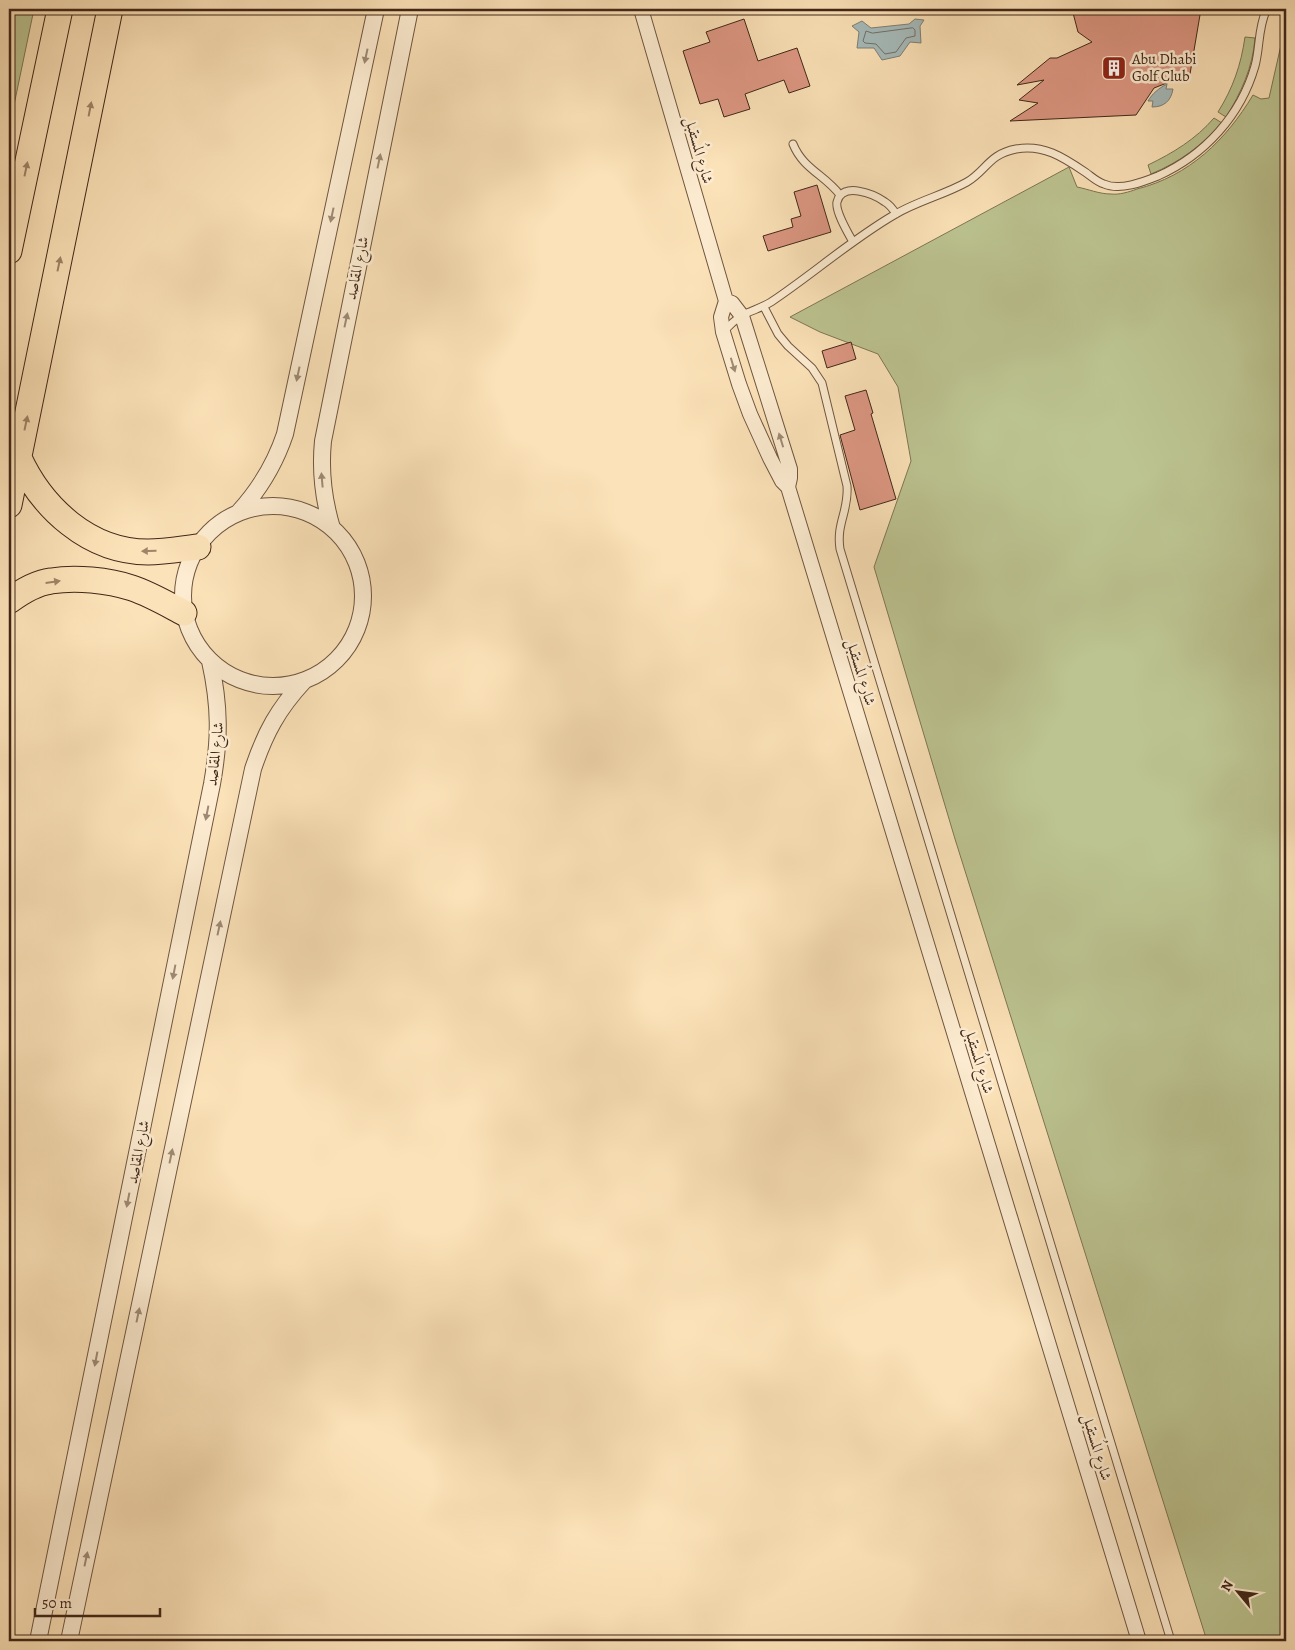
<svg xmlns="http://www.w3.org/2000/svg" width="1295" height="1650" font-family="Alegreya,Amiri,serif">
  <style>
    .green { fill: #bcc491; stroke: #7e7654 }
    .water { fill: #a5baba; stroke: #7d7f79 }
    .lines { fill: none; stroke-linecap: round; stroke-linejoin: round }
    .shore { stroke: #727069; stroke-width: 1 }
    .building { fill: #dd9783; stroke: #402718 }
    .service-casing { stroke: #6f5640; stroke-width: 9 }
    .minor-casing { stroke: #6f5640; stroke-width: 16 }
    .tertiary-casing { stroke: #6f5640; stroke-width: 18 }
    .motorway-casing { stroke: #402718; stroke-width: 27 }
    .service { stroke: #fdecd1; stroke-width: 7 }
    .minor { stroke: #fdecd1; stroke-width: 14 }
    .tertiary { stroke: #fdecd1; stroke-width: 16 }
    .motorway { stroke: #fce2b8; stroke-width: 25 }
    .oneway { fill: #9e8a74 }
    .oneway2 { fill: #9e8468 }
    .labels { text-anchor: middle; stroke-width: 5; stroke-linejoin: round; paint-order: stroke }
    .poi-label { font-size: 15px; fill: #402718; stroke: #fdecd1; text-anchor: start }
    .street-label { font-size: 15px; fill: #402718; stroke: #fdecd1 }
  </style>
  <rect width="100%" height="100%" fill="#fce2b8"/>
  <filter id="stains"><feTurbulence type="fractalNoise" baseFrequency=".004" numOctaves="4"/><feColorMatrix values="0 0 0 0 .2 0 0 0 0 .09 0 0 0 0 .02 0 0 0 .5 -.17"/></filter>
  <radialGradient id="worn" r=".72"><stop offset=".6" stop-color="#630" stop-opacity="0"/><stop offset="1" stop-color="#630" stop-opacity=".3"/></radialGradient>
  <!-- green -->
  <path class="green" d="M 9,9 L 34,9 L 9,129 Z
    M 1286,23 L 1286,1641 L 1207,1641 L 955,839 L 874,567 L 911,461 L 898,387 L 878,354 L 820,332 L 790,317 L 1069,167 L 1077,187 C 1088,189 1099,194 1111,194 C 1119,195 1129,192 1137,189 C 1189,176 1226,140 1253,95 L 1261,99 L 1269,98 Z
    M 1245,37 L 1255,38 C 1253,67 1241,93 1226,117 L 1218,112 C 1233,88 1241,65 1245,37 Z
    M 1214,118 L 1222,123 C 1201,146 1180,162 1151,174 L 1148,165 C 1173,153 1196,139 1214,118 Z"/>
  <!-- water -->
  <path class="water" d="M 915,19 L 924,20 L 920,26 L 921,43 L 910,42 L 900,56 L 882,60 L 874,48 L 857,48 L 859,32 L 852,26 L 862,21 L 871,28 L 909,24 Z
    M 1167,84 L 1166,89 L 1173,89 C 1171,101 1164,107 1152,107 L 1153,101 L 1148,101 C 1152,94 1159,88 1167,84 Z"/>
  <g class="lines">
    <!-- shore -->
    <path class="shore" d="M 913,28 L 915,30 L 915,36 L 906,38 L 896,52 L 885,54 L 876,44 L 865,43 L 863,41 L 866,31 L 872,33 Z"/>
  </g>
  <!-- building -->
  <path class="building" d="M 1072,9 L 1201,9 L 1190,74 L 1154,88 L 1136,115 L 1010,121 L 1038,103 L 1019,100 L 1044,80 L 1017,85 L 1050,58 L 1057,58 L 1092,42 L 1078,32 Z
    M 744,19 L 758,61 L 797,48 L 810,86 L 789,93 L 784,80 L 745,94 L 750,109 L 724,117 L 718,99 L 700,104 L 683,51 L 710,42 L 706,32 Z
    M 817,185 L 831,232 L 768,251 L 763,236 L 793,227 L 791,219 L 801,216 L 794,192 Z
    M 851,342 L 856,359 L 827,368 L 822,351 Z
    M 866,390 L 873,413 L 871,414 L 896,499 L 860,510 L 840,435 L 855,430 L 845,396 Z"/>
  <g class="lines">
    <defs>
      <path id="service" d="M 1262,9 L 1266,11 L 1274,9
        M 793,144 C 803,169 825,175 840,195
        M 853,242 C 848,233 835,211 837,202 C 842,181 874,194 885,202 C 890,205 893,209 896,214
        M 764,307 L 778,334 L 788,346 L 812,368 L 822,383 L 847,486 C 849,511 836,523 840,549 L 1171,1641
        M 724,331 C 730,325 738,316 747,313 C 756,309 763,307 771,302 C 813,274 851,240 894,215 C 917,201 944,195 967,182 C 986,171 989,154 1016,149 C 1043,144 1063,157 1085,172 C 1091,176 1097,182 1104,184 C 1120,191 1143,182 1158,176 C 1205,155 1241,115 1255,66 C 1260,48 1258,28 1266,11"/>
      <path id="minor" d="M 641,9 L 726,301 L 721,317 L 723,332 L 739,384 L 750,414 L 770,458 L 782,481 L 788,487 L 1139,1641
        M 726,301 L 732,303 L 742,316 L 790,469 L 790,478 L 788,487"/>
      <path id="tertiary" d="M183 596a90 90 0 1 1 180 0a90 90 0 1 1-180 0Z
        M 238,513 C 260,489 275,464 285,434 L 376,9
        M 332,528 C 323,498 320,471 323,441 L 410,9
        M 38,1641 L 212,784 C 220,739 220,706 210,661
        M 69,1641 L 253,769 C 265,733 278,709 304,681"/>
      <path id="motorway" d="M 9,251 L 60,9
        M 19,458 C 42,508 89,552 148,552 C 164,552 181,549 198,547
        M 9,505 L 110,9
        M 9,601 C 21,592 36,583 51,581 C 75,577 108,580 132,588 C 150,594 167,604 184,613"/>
    </defs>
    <!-- service casing -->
    <use href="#service" class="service-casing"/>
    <!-- minor casing -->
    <use href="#minor" class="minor-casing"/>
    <!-- tertiary casing -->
    <use href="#tertiary" class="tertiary-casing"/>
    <!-- motorway casing -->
    <use href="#motorway" class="motorway-casing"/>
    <!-- service -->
    <use href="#service" class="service"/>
    <!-- minor -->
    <use href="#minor" class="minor"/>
    <!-- tertiary -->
    <use href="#tertiary" class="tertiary"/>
    <!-- motorway -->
    <use href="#motorway" class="motorway"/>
  </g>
  <!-- one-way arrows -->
  <defs><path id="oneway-solid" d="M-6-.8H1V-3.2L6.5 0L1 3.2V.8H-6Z" transform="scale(1.25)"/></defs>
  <g class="oneway">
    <use href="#oneway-solid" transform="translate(366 56) rotate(102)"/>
    <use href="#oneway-solid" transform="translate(379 161) rotate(-78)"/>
    <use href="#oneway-solid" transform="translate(332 215) rotate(102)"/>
    <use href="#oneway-solid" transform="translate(346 320) rotate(-78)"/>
    <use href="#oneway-solid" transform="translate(733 365) rotate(73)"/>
    <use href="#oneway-solid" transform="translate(298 374) rotate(102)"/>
    <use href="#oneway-solid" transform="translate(781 440) rotate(-107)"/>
    <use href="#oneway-solid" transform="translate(322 480) rotate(-95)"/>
    <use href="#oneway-solid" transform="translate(207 813) rotate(101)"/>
    <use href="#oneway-solid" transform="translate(219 928) rotate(-78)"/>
    <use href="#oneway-solid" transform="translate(174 972) rotate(101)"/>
    <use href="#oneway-solid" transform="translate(171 1156) rotate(-78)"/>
    <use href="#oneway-solid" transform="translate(128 1200) rotate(101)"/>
    <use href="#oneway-solid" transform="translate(138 1315) rotate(-78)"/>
    <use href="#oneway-solid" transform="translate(96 1359) rotate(101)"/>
    <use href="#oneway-solid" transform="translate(86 1559) rotate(-78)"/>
  </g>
  <g class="oneway2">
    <use href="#oneway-solid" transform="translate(90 109) rotate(-79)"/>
    <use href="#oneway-solid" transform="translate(26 169) rotate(-78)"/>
    <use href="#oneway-solid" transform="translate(59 264) rotate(-78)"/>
    <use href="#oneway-solid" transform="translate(26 423) rotate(-78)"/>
    <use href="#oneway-solid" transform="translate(149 551) rotate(179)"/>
    <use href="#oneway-solid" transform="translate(53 582) rotate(-8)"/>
  </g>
  <!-- icons -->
  <defs>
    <symbol id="building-square" viewBox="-11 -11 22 22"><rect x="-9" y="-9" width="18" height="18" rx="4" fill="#8f2418" stroke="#fdecd1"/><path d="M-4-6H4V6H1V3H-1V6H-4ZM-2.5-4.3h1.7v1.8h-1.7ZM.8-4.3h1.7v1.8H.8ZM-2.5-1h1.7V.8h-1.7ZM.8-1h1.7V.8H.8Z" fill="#fff"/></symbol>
  </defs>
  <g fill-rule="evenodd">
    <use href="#building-square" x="1100" y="54" width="28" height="28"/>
  </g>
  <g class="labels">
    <!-- poi labels -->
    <g class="poi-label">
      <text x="1132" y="64">Abu Dhabi<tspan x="1132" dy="17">Golf Club</tspan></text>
    </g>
    <!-- street labels -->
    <g class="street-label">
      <text transform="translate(699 150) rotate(74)" y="5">شارع المُستقبل</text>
      <text transform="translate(357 268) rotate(-78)" y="5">شارع المقاصد</text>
      <text transform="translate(861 672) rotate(73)" y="5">شارع المُستقبل</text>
      <text transform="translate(215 754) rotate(-84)" y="5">شارع المقاصد</text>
      <text transform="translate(979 1060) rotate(73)" y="5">شارع المُستقبل</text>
      <text transform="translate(138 1152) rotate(-79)" y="5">شارع المقاصد</text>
      <text transform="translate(1097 1447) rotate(73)" y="5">شارع المُستقبل</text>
    </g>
  </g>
  <!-- margin -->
  <rect width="1295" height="1650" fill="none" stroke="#fce2b8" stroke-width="30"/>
  <rect x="10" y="10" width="1275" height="1630" fill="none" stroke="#402718" stroke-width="2.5"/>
  <rect x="15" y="15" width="1265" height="1620" fill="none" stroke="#402718"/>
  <!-- north arrow -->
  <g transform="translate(1238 1592) rotate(299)" stroke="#fdecd1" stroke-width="4" paint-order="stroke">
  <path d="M0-4L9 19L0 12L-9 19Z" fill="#402718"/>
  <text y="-8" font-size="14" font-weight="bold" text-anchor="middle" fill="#402718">N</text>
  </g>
  <!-- scale -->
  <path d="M35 1608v8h125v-8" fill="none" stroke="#402718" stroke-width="2.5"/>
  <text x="42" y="1608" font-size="15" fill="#402718" stroke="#fdecd1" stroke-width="4" paint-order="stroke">50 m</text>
  <rect width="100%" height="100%" filter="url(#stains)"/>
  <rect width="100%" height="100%" fill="url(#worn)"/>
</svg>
